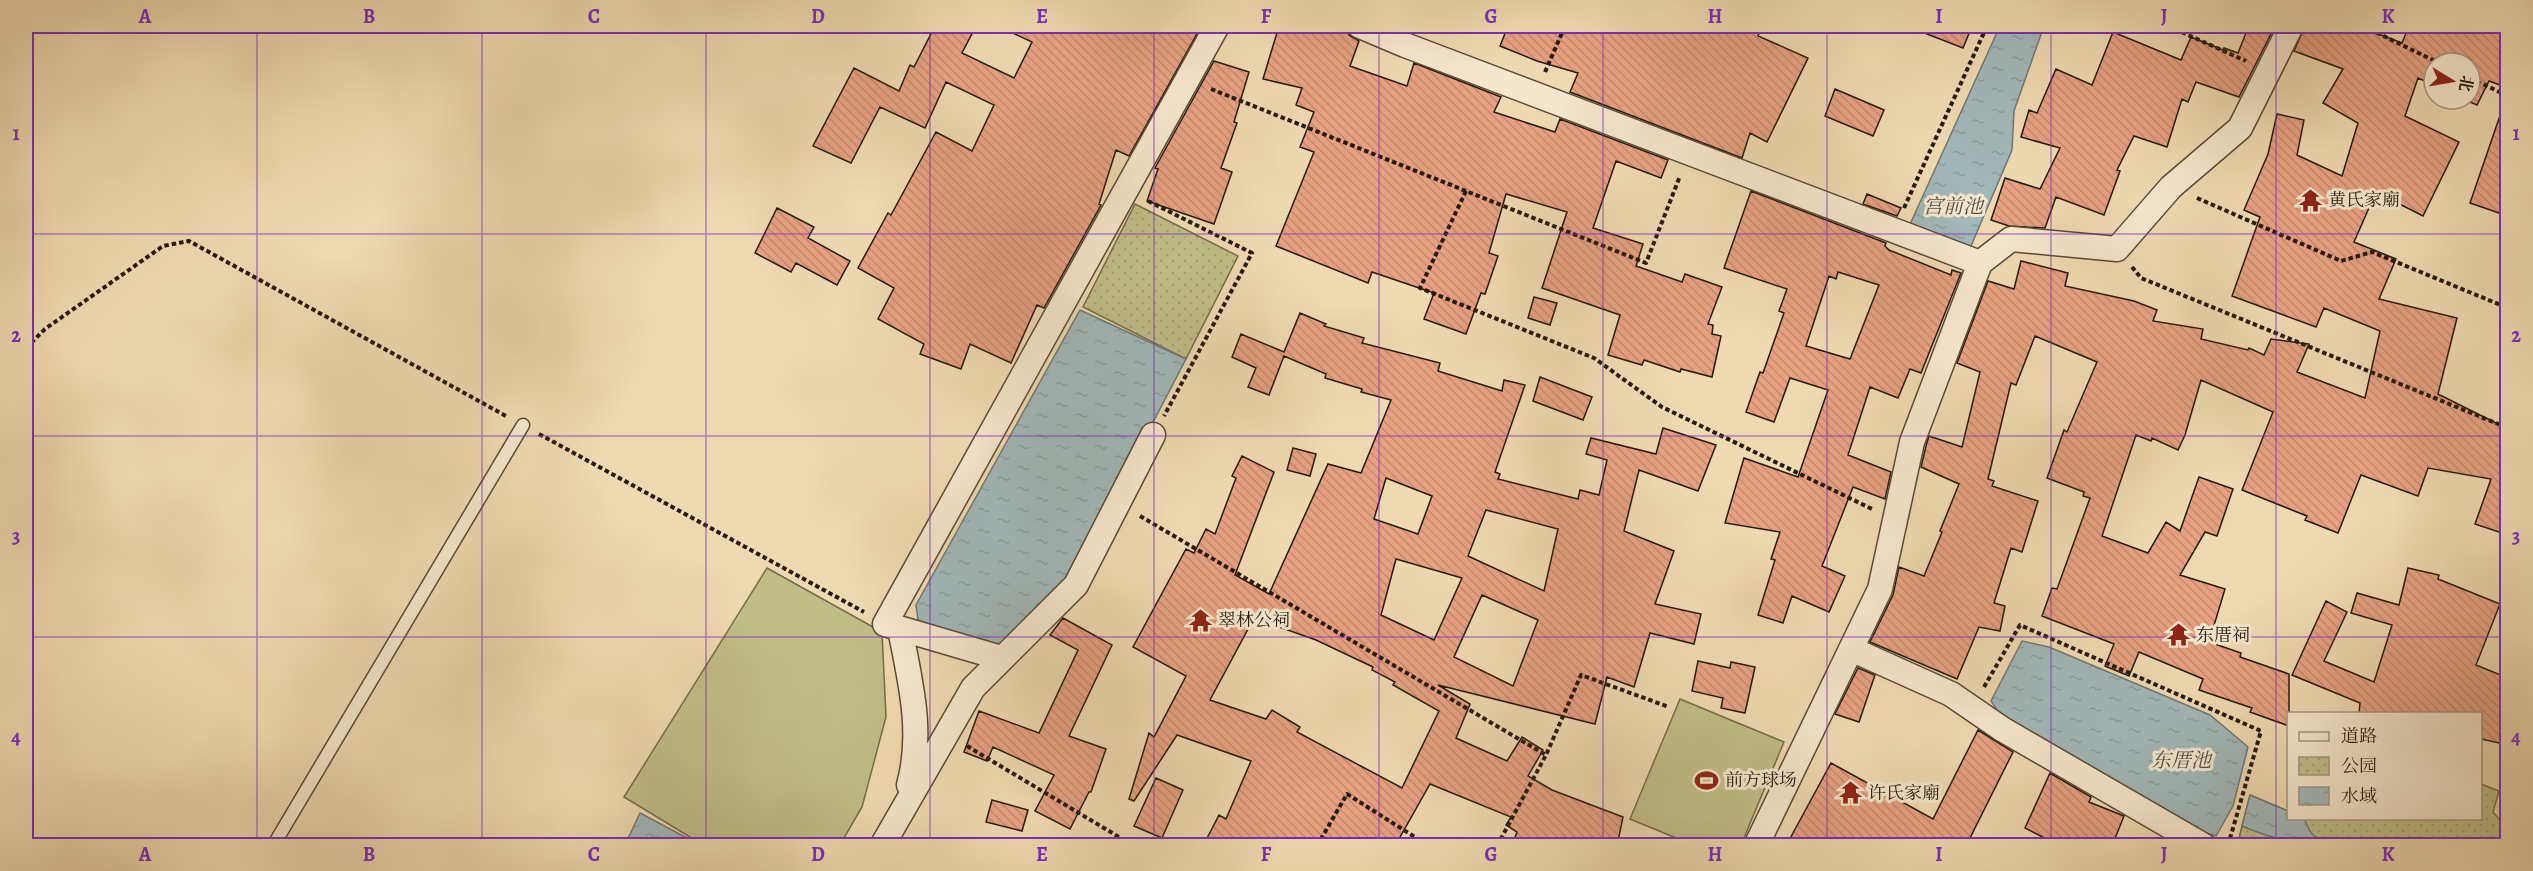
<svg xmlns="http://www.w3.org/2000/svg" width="2533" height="871" font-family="Alegreya,'Noto Serif SC',serif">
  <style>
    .grass { fill: #c0bd87; stroke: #736b4a; stroke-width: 1.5 }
    .park { fill: url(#park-dots); stroke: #736b4a; stroke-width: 1.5 }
    .water { fill: url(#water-ripples); stroke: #707874; stroke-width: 1.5 }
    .building { fill: url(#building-back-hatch); stroke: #26190d; stroke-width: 1.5; fill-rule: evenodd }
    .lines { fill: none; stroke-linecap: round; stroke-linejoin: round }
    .service-casing { stroke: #584936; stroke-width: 15 }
    .minor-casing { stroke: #584936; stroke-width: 27 }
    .path { stroke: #26190d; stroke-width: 4; stroke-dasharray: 4.5 3; stroke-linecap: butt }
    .service { stroke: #f5e6cc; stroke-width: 12 }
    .minor { stroke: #f5e6cc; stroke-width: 24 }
    .grid { fill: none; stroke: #7b2cbf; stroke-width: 1.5; stroke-opacity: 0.55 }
    .labels { text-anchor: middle; stroke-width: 6; stroke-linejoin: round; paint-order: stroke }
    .poi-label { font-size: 18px; fill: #26190d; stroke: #f5e6cc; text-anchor: start }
    .water-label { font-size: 20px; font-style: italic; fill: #515049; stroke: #f5e6cc }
    .neatline { fill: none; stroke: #7b2cbf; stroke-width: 2 }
    .grid-label { font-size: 20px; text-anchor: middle; font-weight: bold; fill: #7b2cbf }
  </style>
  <defs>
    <pattern id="park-dots" width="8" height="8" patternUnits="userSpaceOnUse" patternTransform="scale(1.5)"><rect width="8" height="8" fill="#c0bd87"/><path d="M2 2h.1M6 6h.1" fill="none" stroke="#a5a273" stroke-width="1.8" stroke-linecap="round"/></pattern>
    <pattern id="water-ripples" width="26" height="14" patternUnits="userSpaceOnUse" patternTransform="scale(1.5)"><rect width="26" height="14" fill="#a1b7b8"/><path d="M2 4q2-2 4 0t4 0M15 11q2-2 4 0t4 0" fill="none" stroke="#8a9d9d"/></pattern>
    <pattern id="building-back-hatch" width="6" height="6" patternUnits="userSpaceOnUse" patternTransform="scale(1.5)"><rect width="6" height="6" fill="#e7a181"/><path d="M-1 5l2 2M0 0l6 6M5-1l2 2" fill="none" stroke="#c68a6e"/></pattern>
  </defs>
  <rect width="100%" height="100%" fill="#efd9b0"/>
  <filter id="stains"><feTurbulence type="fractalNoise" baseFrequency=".00333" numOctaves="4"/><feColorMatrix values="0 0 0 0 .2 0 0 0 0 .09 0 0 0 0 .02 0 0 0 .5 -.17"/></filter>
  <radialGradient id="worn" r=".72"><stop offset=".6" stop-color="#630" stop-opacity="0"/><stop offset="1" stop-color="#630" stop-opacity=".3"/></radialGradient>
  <!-- grass -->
  <path class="grass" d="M 767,568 L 882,632 L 886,717 L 862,807 L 840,845 L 703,845 L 624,797 Z
    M 1680,699 L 1784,742 L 1741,845 L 1693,845 L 1630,819 Z"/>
  <!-- park -->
  <path class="park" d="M 1135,204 L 1238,256 L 1186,359 L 1083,307 Z
    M 2481,784 L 2499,791 L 2493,812 L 2499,819 L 2507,823 L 2507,845 L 2237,846 L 2250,795 L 2288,811 L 2288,818 L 2480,818 Z"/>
  <!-- water -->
  <path class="water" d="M 2000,26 L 2044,26 L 2014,111 L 2012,150 L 1968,253 L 1907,231 Z
    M 1080,310 L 1186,359 L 1070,581 L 1001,648 L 919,627 L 916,605 Z
    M 2022,641 L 2049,647 L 2210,715 L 2248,747 L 2233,806 L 2216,836 L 2197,831 L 2001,716 L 1991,701 Z
    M 2250,795 L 2288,811 L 2288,818 L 2304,819 C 2307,824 2309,831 2313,835 C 2328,847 2378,843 2398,845 L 2306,845 C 2284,841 2263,835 2242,826 Z
    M 640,813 L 700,845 L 625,845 Z"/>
  <!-- building -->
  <path class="building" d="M 935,26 L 976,26 L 962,53 L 1014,78 L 1032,42 L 998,26 L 1189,26 L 1199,30 L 1129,156 L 1116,150 L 1099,204 L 1101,205 L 1044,308 L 1037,305 L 1011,363 L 970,344 L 961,369 L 920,354 L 924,344 L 878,319 L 894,288 L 858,268 L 888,213 L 891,215 L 936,132 L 972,151 L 994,105 L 946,82 L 925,128 L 880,107 L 851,163 L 813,146 L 854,68 L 899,91 L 910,65 L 914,67 Z
    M 1279,26 L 1346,26 L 1349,35 L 1359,41 L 1350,66 L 1407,86 L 1414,63 L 1501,97 L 1494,112 L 1555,132 L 1560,119 L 1668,160 L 1661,178 L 1616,161 L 1593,228 L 1643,244 L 1636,266 L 1682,282 L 1685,274 L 1722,287 L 1708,324 L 1713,325 L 1712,334 L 1721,336 L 1712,377 L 1681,369 L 1680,372 L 1644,360 L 1642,365 L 1608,355 L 1620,315 L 1542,288 L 1567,212 L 1506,194 L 1489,253 L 1498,256 L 1485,294 L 1481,293 L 1466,334 L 1424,319 L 1434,293 L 1372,272 L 1368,283 L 1276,246 L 1314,152 L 1300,147 L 1314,112 L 1296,105 L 1302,88 L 1263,79 Z
    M 1508,26 L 1763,26 L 1758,36 L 1808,58 L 1767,142 L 1750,133 L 1742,158 L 1570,92 L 1578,73 L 1537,61 L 1500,46 Z
    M 1909,26 L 1972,26 L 1963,48 L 1909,27 Z
    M 2233,26 L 2275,26 L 2239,97 L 2196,82 L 2188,102 L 2182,99 L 2167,147 L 2134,136 L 2117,170 L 2120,171 L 2104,215 L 2056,197 L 2045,228 L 2009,226 L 1991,220 L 2005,178 L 2040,189 L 2060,148 L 2021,137 L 2029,110 L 2037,113 L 2056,69 L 2092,85 L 2113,32 L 2181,60 L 2191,37 L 2223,50 L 2224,48 L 2238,53 L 2246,33 L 2232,27 Z
    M 2305,26 L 2358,26 L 2402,43 L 2409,26 L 2508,26 L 2508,88 L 2489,81 L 2477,105 L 2463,99 L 2470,99 L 2470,63 L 2434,63 L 2434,85 L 2418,78 L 2405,116 L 2459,142 L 2423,216 L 2376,192 L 2354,242 L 2396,259 L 2379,299 L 2457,318 L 2438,394 L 2508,429 L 2508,535 L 2475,524 L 2491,479 L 2428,468 L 2418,496 L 2361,475 L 2338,533 L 2305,520 L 2307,516 L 2242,490 L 2273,412 L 2201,380 L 2185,435 L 2178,450 L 2152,438 L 2151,441 L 2136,435 L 2102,536 L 2148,553 L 2166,522 L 2180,531 L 2199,477 L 2233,489 L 2217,536 L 2205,532 L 2180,575 L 2225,589 L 2209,642 L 2241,653 L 2240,657 L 2289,674 L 2289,726 L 2250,712 L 2252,708 L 2199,690 L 2203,679 L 2139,652 L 2129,676 L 2105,666 L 2114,644 L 2042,616 L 2052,588 L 2057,589 L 2090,498 L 2083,496 L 2084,492 L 2047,478 L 2064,430 L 2067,432 L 2097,362 L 2035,336 L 2016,385 L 2011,383 L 1988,479 L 1994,481 L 1992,486 L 2038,501 L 2022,552 L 2011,548 L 1994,603 L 2005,606 L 2000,631 L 1979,627 L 1957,679 L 1870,642 L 1893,595 L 1899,567 L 1924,576 L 1942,532 L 1940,531 L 1959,484 L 1921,467 L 1926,446 L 1929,436 L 1962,447 L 1980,372 L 1957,363 L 1988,281 L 2014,289 L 2021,261 L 2068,273 L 2065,286 L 2134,301 L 2157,310 L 2153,321 L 2203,329 L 2201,339 L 2248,350 L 2249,348 L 2264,355 L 2271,339 L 2309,344 L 2297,372 L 2365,398 L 2380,331 L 2324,308 L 2316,327 L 2232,296 L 2260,217 L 2244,210 L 2268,154 L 2277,114 L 2304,120 L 2297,155 L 2342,176 L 2358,123 L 2323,103 L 2343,69 L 2294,51 Z
    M 1214,61 L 1249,72 L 1234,122 L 1237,123 L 1221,168 L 1232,172 L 1214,224 L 1147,201 L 1158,169 L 1155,168 Z
    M 1835,89 L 1884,110 L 1873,136 L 1825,116 Z
    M 2504,104 L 2508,105 L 2508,188 L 2499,213 L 2470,203 Z
    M 1751,191 L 1886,243 L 1885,246 L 1889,250 L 1951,275 L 1952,270 L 1961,273 L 1921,373 L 1910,369 L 1898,398 L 1870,387 L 1848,455 L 1891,472 L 1885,499 L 1853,487 L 1822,566 L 1845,576 L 1829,612 L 1792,596 L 1783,623 L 1758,615 L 1775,560 L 1771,559 L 1780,532 L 1725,523 L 1744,458 L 1798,477 L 1828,390 L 1790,378 L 1774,422 L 1746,412 L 1760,372 L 1763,373 L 1784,313 L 1779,311 L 1787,289 L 1724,268 ZM 1838,272 L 1879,285 L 1850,359 L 1806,346 L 1829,276 L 1836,279 Z
    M 1867,194 L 1901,208 L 1897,216 L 1863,204 Z
    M 777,208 L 814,227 L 808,238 L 850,261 L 837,285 L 796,263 L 791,272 L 755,253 Z
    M 1534,297 L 1557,303 L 1550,325 L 1528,318 Z
    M 1300,313 L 1326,324 L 1324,326 L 1364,338 L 1362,343 L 1440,363 L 1438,371 L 1502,391 L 1504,380 L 1525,385 L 1495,472 L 1500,474 L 1498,479 L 1578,499 L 1580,490 L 1599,495 L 1607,460 L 1586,454 L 1591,438 L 1656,454 L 1663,428 L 1716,445 L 1698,491 L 1639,470 L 1624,531 L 1674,551 L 1655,604 L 1701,614 L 1694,644 L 1650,633 L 1634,687 L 1607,677 L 1595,724 L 1438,685 L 1470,704 L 1456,738 L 1507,761 L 1522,737 L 1543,750 L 1528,776 L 1552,790 L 1623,817 L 1617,846 L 1512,846 L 1517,832 L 1506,825 L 1511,817 L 1430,784 L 1395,846 L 1203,846 L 1219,815 L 1226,819 L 1251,761 L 1177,735 L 1134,801 L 1129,799 L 1149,733 L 1154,737 L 1186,676 L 1133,647 L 1186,549 L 1194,553 L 1206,529 L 1215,534 L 1236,478 L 1232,476 L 1242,456 L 1274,472 L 1235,575 L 1269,594 L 1328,464 L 1361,473 L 1391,400 L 1361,392 L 1362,389 L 1325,378 L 1326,374 L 1284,356 L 1269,395 L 1248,387 L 1256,368 L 1232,357 L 1241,334 L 1284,352 ZM 1386,478 L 1432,496 L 1418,534 L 1374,519 ZM 1486,510 L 1558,529 L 1544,591 L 1468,556 ZM 1396,559 L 1462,578 L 1434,640 L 1381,615 ZM 1482,595 L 1538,620 L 1513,686 L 1454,657 ZM 1254,618 L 1316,640 L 1373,667 L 1372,670 L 1395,682 L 1393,685 L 1439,711 L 1402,788 L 1297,732 L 1300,727 L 1272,710 L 1266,719 L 1210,700 Z
    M 1540,377 L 1592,397 L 1583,420 L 1533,401 Z
    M 1293,448 L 1316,454 L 1310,476 L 1287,470 Z
    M 2408,568 L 2439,575 L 2438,579 L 2500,604 L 2476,665 L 2508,678 L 2508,745 L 2481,739 L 2481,714 L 2359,714 L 2360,703 L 2292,675 L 2326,601 L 2347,612 L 2324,661 L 2374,682 L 2392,625 L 2351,613 L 2357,593 L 2399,605 Z
    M 1063,618 L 1112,645 L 1069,736 L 1106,749 L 1091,792 L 1089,792 L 1070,829 L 1035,811 L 1054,775 L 993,747 L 987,761 L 964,752 L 979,711 L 1039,733 L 1078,650 L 1050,635 Z
    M 1698,661 L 1730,668 L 1731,662 L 1755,667 L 1745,713 L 1721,708 L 1723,698 L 1692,691 Z
    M 1858,668 L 1875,675 L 1859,722 L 1835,714 Z
    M 1978,730 L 2013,752 L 1966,846 L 1786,846 L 1831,763 L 1933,819 Z
    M 2050,773 L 2091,797 L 2089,802 L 2124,816 L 2112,846 L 2060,846 L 2025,828 Z
    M 1156,778 L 1183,790 L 1162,838 L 1134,826 Z
    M 992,800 L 1028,810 L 1022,831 L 986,822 Z"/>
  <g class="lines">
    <defs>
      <path id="service" d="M 273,846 L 523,425"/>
      <path id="minor" d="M 1360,26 L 1405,45 L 1980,263 L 1912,442 L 1880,589 L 1756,846
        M 1980,263 L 2011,239 L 2117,249 L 2171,187 L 2240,128 L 2291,26
        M 901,634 C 911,684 923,734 909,785
        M 1851,649 L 1951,694 L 2002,729 L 2204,846
        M 1001,658 L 885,624 L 1217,26
        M 882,846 L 973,688 L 1076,585 L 1153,435"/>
    </defs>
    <!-- service casing -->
    <use href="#service" class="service-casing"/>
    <!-- minor casing -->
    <use href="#minor" class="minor-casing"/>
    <!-- path -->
    <path class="path" d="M 2168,26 L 2246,61
      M 2363,26 L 2439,63
      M 1545,72 L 1565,26
      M 2470,78 L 2508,96
      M 1211,89 L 1646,263 L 1680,176
      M 1466,191 L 1420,288 L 1594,358 L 1662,407 L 1872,509
      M 2197,198 L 2341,261 L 2372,252 L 2508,308
      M 1148,201 L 1252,253 L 1164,416
      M 1904,208 L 1987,26
      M 2132,267 L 2141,278 L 2508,428
      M 26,348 L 45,329 L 163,246 L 189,241 L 506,416
      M 539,434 L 864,612
      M 1140,516 L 1546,755 L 1581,675 L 1669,707
      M 1984,687 L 2020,625 L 2261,731 L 2229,842
      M 967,746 L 1134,846
      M 1317,846 L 1347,794 L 1429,846
      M 1497,846 L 1546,755"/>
    <!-- service -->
    <use href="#service" class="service"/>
    <!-- minor -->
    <use href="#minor" class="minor"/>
  </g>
  <!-- grid -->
  <path class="grid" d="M 257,26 L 257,846M 482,26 L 482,846M 706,26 L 706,846M 930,26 L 930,846M 1154,26 L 1154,846M 1379,26 L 1379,846M 1603,26 L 1603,846M 1827,26 L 1827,846M 2051,26 L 2051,846M 2276,26 L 2276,846M 26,234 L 2508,234M 26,436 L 2508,436M 26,637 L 2508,637"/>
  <!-- icons -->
  <defs>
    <symbol id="temple-bare" viewBox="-9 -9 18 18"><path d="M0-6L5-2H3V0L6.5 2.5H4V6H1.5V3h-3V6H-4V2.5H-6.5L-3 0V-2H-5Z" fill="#8f2418" stroke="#f5e6cc" stroke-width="2.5" paint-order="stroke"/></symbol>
    <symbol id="stadium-bare" viewBox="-9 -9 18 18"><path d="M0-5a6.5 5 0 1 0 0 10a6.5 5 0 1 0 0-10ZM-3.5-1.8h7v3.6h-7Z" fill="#8f2418" stroke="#f5e6cc" stroke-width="2.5" paint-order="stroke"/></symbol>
  </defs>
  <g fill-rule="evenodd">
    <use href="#temple-bare" x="2294" y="184" width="33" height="33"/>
    <use href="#temple-bare" x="1184" y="604" width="33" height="33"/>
    <use href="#temple-bare" x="2162" y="618" width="33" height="33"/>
    <use href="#stadium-bare" x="1690" y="764" width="33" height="33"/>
    <use href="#temple-bare" x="1834" y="776" width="33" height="33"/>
  </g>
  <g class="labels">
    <!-- poi labels -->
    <g class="poi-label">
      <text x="2328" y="206">黄氏家廟</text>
      <text x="1218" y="626">翠林公祠</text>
      <text x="2196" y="641">东厝祠</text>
      <text x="1725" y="786">前方球场</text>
      <text x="1868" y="799">许氏家廟</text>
    </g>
    <!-- water labels -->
    <g class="water-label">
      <text x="1953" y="213">宫前池</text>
      <text x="2181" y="767">东厝池</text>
    </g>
  </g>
  <!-- margin -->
  <rect width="2533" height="871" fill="none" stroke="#efd9b0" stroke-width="66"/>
  <!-- legend -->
  <rect x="2287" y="712" width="195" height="108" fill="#f5e6cc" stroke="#a29480" stroke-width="1.5"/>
  <rect x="2299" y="732" width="30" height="9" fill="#f5e6cc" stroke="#a29480" stroke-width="1.5"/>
  <text x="2341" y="742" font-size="18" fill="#26190d">道路</text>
  <rect x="2299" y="757" width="30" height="18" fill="url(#park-dots)" stroke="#a29480" stroke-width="1.5"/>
  <text x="2341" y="772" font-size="18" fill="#26190d">公园</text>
  <rect x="2299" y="787" width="30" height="18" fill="url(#water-ripples)" stroke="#a29480" stroke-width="1.5"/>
  <text x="2341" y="802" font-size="18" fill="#26190d">水域</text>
  <!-- north arrow -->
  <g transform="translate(2452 81) rotate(101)"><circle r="28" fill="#f5e6cc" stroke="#a29480" stroke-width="1.5"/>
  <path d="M0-4.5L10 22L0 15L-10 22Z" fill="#8f2418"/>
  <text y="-9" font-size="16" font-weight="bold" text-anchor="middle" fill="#26190d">北</text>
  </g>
  <rect x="33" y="33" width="2467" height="805" class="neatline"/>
  <g class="grid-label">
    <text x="145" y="23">A</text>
    <text x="369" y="23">B</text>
    <text x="594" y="23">C</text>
    <text x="818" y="23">D</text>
    <text x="1042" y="23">E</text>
    <text x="1266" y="23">F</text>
    <text x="1491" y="23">G</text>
    <text x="1715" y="23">H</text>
    <text x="1939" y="23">I</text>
    <text x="2164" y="23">J</text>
    <text x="2388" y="23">K</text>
    <text x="16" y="140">1</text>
    <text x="2516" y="140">1</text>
    <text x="16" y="342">2</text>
    <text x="2516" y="342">2</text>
    <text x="16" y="543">3</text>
    <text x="2516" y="543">3</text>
    <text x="16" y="744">4</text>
    <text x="2516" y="744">4</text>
    <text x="145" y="861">A</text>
    <text x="369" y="861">B</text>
    <text x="594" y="861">C</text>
    <text x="818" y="861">D</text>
    <text x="1042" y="861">E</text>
    <text x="1266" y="861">F</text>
    <text x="1491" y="861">G</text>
    <text x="1715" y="861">H</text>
    <text x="1939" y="861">I</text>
    <text x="2164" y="861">J</text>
    <text x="2388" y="861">K</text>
  </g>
  <rect width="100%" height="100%" filter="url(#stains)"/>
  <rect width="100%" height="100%" fill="url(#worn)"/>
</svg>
